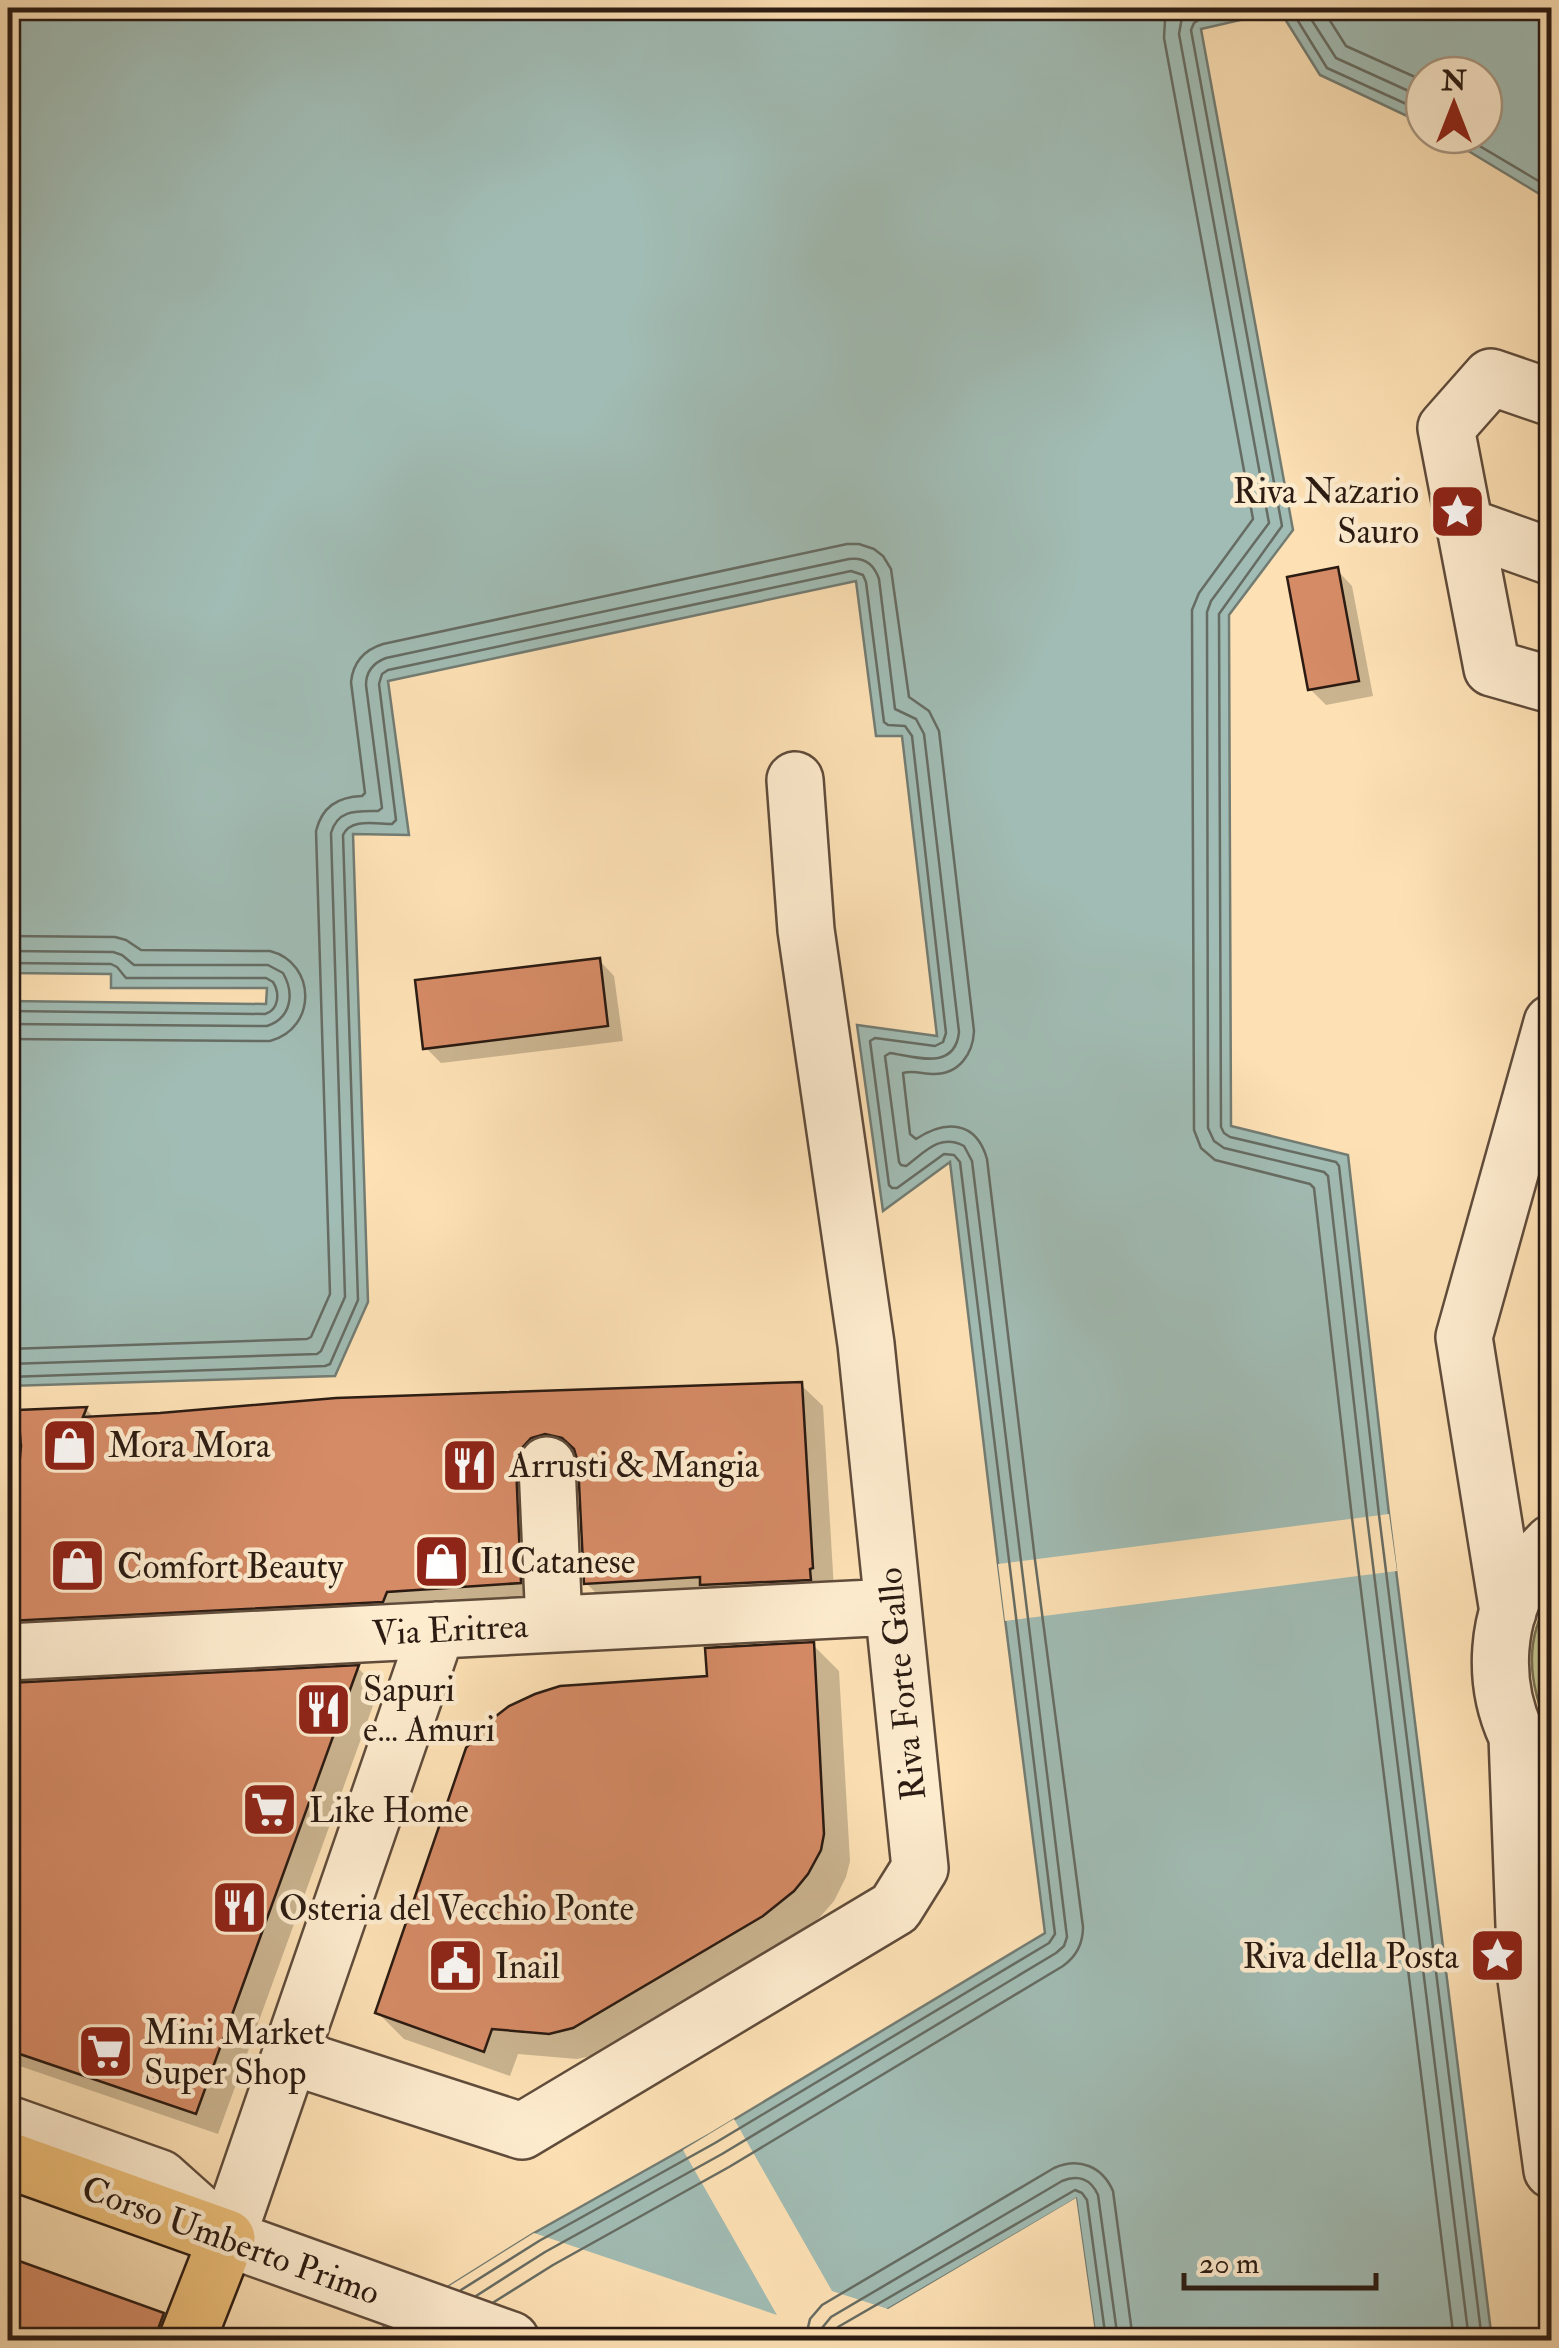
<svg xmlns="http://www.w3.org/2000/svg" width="1559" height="2348" font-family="'IM FELL Double Pica',serif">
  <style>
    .green { fill: #c2c28c; stroke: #766e4f; stroke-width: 2.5 }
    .water { fill: #a1bcb4; stroke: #727c73; stroke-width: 2.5 }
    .pier { fill: #fde1b5 }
    .shadow { fill: #0003 }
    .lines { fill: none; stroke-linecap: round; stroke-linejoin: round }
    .shore { stroke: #666c63; stroke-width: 2.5 }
    .building { fill: #d58b66; stroke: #2b1b12; stroke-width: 2.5 }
    .minor-casing { stroke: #604c3b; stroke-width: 60 }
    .major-casing { stroke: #2b1b12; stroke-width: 60 }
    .minor { stroke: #feeccf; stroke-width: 55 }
    .major { stroke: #eec07a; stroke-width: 55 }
    .labels { text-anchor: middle; stroke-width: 9; stroke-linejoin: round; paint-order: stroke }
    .poi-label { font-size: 35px; fill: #2b1b12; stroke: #feeccf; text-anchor: start }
    .street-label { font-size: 35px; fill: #2b1b12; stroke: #feeccf }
  </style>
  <rect width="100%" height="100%" fill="#fde1b5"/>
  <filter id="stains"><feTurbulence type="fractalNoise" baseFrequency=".002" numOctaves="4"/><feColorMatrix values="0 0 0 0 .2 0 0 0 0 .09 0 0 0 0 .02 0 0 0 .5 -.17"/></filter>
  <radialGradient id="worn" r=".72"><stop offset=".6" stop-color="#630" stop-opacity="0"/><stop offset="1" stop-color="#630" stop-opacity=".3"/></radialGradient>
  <!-- green -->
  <path class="green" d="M 1551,1597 L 1551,1733 C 1529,1688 1522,1641 1551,1597 Z"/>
  <!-- water -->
  <path class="water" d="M 8,8 L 1551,8 L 1551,201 L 1442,135 L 1484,135 L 1484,75 L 1424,75 L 1424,124 L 1320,75 L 1280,11 L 1201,29 L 1293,530 L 1229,615 L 1231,1126 L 1348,1155 L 1389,1514 L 1492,2340 L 1096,2340 L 1076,2199 L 835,2340 L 363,2340 L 534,2233 L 710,2134 L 1045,1933 L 998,1564 L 950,1162 L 883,1211 L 857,1025 L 937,1036 L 902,736 L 876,736 L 856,581 L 388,681 L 409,835 L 353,834 L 368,1302 L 335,1376 L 8,1386 L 8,1001 L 266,1004 L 267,988 L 111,988 L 111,974 L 8,973 Z"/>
  <!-- pier -->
  <path class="pier" d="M 1389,1514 L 1397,1571 L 1005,1621 L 998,1564 Z
    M 734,2119 L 832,2291 L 888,2309 L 1076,2198 L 1096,2340 L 1091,2340 L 1073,2206 L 845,2340 L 363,2340 L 534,2233 L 777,2315 L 683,2150 Z"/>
  <!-- shadow -->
  <path class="shadow" d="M 1337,570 L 1352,586 L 1373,696 L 1326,705 L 1310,689 Z
    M 599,960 L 614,976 L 623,1041 L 441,1063 L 426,1048 Z
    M 801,1385 L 823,1406 L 834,1589 L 608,1605 L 586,1583 L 579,1457 L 568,1454 L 541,1603 L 8,1652 L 8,1517 L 20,1479 L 86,1409 L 95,1419 Z
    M 813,1645 L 839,1671 L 850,1861 L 846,1877 L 834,1901 L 820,1917 L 789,1942 L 600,2054 L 577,2059 L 518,2054 L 510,2076 L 404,2039 L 378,2013 L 710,1679 Z
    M 358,1668 L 379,1689 L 218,2134 L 8,2062 L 8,1685 Z
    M 8,2260 L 131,2304 L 158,2331 L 155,2340 L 8,2340 Z"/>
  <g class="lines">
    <!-- shore -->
    <path class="shore" d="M 1171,8 L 1165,20 L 1164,38 L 1253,519 L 1199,593 L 1192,610 L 1194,1130 L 1201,1148 L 1215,1160 L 1310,1184 L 1314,1188 L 1352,1518 L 1454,2340
      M 1194,8 L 1182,17 L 1179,34 L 1269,523 L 1211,601 L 1207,612 L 1208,1128 L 1214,1141 L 1224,1148 L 1324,1172 L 1328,1176 L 1367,1517 L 1469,2340
      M 1253,8 L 1200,19 L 1194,23 L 1191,30 L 1282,526 L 1219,614 L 1221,1127 L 1224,1133 L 1230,1137 L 1336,1162 L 1339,1166 L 1379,1515 L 1482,2340
      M 1290,8 L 1327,68 L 1424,112
      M 1304,8 L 1336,58 L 1424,98
      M 1322,8 L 1346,46 L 1424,81
      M 1461,135 L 1552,189
      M 8,936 L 115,937 L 126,940 L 141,950 L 270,951 C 317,963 317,1029 270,1041 L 8,1039
      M 8,951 L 113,952 L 122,955 L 134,965 L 268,965 L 283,973 C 295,994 291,1018 267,1026 L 8,1024
      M 8,963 L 111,964 L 117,967 L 126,978 L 266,978 L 273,982 C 280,993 279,1010 265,1014 L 8,1011
      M 8,1349 L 307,1339 L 311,1337 L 330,1294 L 316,831 C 322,807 337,797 362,796 L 365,793 L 351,682 C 353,662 364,650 383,644 L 847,544 L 859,544 L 874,549 L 883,556 L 891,569 L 909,697 L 929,711 L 939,731 L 974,1031 C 973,1054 959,1074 934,1074 C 923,1074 913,1070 903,1073 L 910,1134 L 916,1139 C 945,1120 976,1120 987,1159 L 1035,1560 L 1083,1927 C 1083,1944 1077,1956 1063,1966 L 729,2167 L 553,2265 L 494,2302
      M 8,1364 L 317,1354 L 321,1351 L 345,1297 L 331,833 C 338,809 357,811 378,811 L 382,808 L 366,685 C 366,671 373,663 386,658 L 849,559 C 864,557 874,564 879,579 L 895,709 L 916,719 L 924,734 L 959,1032 C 955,1071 916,1057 890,1053 L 885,1056 L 899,1162 L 901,1165 L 906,1166 C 925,1152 940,1133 964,1146 L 972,1161 L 1067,1937 L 1064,1946 L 1056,1953 L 722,2154 L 545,2252 L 476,2296
      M 8,1377 L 325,1366 L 330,1364 L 358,1300 L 343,835 C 351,818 375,824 392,824 L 396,820 L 379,684 L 382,674 L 388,670 L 851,571 L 863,575 L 866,582 L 884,722 L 888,725 L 905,726 L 912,736 L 946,1033 L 943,1042 L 935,1046 L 875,1038 L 870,1041 L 889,1185 L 892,1188 L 897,1188 L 944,1154 L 954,1155 L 960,1162 L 1055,1934 L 1049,1943 L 715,2143 L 539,2241 L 461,2290
      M 805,2340 L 810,2319 L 822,2305 L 1054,2168 C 1079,2157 1102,2166 1113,2191 L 1133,2340
      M 820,2340 L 822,2328 L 831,2317 L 1062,2181 C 1078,2174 1091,2179 1098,2195 L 1118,2340
      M 832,2340 L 833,2333 L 838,2327 L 1075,2190 L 1082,2193 L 1087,2200 L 1106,2340"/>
  </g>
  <!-- building -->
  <path class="building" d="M 1338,567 L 1359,681 L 1308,690 L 1287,577 Z
    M 600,958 L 608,1026 L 423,1049 L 415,980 Z
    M 802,1382 L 813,1568 L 810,1569 L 811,1580 L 700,1585 L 700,1577 L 584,1584 L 578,1463 L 574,1449 L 562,1438 L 545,1434 L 531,1438 L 520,1450 L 516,1465 L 521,1583 L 387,1592 L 383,1602 L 8,1621 L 8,1509 L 18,1479 L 21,1446 L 18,1410 L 87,1407 L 83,1417 L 160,1413 L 336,1398 Z
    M 814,1642 L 824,1834 L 821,1850 L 808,1874 L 794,1891 L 763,1916 L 573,2028 L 549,2034 L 492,2029 L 484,2052 L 375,2013 L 466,1748 L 491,1720 L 509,1706 L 535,1694 L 560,1686 L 707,1676 L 705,1648 Z
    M 359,1665 L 196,2114 L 8,2050 L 8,1683 Z
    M 8,2257 L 164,2313 L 158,2329 L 156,2340 L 8,2340 Z"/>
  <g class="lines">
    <defs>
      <path id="minor" d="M 1552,398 L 1491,377 L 1446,428 L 1492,668 L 1552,685
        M 1465,526 L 1552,557
        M 547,1465 L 554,1624
        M 1508,1612 L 1464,1337 L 1552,1023
        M 8,1652 L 892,1607
        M 1517,1736 L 1526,1979 L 1552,2170
        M 1538,1767 C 1531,1756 1521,1745 1516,1734 C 1492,1682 1495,1614 1530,1567 C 1537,1559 1544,1551 1552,1543
        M 290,2056 L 522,2131 L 895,1908 L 920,1868 L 866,1344 L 806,930 L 795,780
        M 8,2124 L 160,2178 L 227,2238 L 511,2340
        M 227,2238 L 437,1630"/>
      <path id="major" d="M 8,2160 L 227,2238 L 187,2340"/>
    </defs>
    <!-- minor casing -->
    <use href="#minor" class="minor-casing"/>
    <!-- major casing -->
    <use href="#major" class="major-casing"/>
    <!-- minor -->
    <use href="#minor" class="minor"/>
    <!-- major -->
    <use href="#major" class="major"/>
  </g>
  <!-- icons -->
  <defs>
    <symbol id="sight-square" viewBox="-11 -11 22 22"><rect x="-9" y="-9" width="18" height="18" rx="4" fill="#8f2418" stroke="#feeccf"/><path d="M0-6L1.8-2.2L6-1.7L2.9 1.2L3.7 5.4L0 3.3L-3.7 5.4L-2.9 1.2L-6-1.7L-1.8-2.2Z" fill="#fff"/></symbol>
    <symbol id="shop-square" viewBox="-11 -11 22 22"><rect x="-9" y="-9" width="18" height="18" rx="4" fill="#8f2418" stroke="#feeccf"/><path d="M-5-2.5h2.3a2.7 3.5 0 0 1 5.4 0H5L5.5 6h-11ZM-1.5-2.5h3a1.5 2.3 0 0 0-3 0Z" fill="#fff"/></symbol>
    <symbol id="restaurant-square" viewBox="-11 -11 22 22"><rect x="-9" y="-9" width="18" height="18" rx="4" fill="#8f2418" stroke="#feeccf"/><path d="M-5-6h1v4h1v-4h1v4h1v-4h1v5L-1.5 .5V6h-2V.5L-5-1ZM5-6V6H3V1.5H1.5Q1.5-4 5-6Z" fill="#fff"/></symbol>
    <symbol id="supermarket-square" viewBox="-11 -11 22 22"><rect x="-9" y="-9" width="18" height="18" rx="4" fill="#8f2418" stroke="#feeccf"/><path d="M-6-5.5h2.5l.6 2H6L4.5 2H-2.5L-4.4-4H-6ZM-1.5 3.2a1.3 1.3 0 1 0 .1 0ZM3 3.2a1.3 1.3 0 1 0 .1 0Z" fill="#fff"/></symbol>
    <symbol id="civic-square" viewBox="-11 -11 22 22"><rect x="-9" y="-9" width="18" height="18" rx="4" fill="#8f2418" stroke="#feeccf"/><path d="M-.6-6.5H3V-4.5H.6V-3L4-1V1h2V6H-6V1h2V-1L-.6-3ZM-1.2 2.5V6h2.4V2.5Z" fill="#fff"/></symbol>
  </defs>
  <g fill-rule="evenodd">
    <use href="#sight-square" x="1426" y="480" width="63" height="63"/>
    <use href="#shop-square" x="38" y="1414" width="63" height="63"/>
    <use href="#restaurant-square" x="438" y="1434" width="63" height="63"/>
    <use href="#shop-square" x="410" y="1530" width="63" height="63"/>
    <use href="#shop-square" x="46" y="1534" width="63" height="63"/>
    <use href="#restaurant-square" x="292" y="1678" width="63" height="63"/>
    <use href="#supermarket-square" x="238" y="1778" width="63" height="63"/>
    <use href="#restaurant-square" x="208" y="1876" width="63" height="63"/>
    <use href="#sight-square" x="1466" y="1924" width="63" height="63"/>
    <use href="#civic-square" x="424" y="1934" width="63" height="63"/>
    <use href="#supermarket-square" x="74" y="2020" width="63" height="63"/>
  </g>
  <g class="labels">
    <!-- poi labels -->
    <g class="poi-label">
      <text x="1419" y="503" text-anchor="end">Riva Nazario<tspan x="1419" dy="40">Sauro</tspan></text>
      <text x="108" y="1457">Mora Mora</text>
      <text x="509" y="1477">Arrusti &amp; Mangia</text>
      <text x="480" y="1573">Il Catanese</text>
      <text x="117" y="1578">Comfort Beauty</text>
      <text x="363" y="1701">Sapuri<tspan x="363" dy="40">e... Amuri</tspan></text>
      <text x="309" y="1822">Like Home</text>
      <text x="279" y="1920">Osteria del Vecchio Ponte</text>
      <text x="1459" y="1968" text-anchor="end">Riva della Posta</text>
      <text x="495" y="1978">Inail</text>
      <text x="144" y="2044">Mini Market<tspan x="144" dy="40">Super Shop</tspan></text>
    </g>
    <!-- street labels -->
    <g class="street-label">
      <text transform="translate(450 1629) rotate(-3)" y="12">Via Eritrea</text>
      <text transform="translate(901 1684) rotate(-96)" y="12">Riva Forte Gallo</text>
      <text transform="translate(231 2240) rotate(20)" y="12">Corso Umberto Primo</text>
    </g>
  </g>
  <!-- margin -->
  <rect width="1559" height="2348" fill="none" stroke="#fde1b5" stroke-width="40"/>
  <rect x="10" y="10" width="1539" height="2328" fill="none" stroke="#2b1b12" stroke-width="5"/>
  <rect x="20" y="20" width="1519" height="2308" fill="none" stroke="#2b1b12" stroke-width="2.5"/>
  <!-- north arrow -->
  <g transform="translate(1454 105)"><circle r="48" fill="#feeccf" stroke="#aa9883" stroke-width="2.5"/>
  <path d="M0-8L18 38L0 25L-18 38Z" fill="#8f2418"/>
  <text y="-15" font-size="28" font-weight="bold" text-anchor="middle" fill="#2b1b12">N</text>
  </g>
  <!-- scale -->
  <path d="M1184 2273v15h192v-15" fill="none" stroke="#2b1b12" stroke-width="5"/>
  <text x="1199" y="2273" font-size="30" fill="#2b1b12" stroke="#feeccf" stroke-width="8" paint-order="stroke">20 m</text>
  <rect width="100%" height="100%" filter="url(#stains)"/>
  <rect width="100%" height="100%" fill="url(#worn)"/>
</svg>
